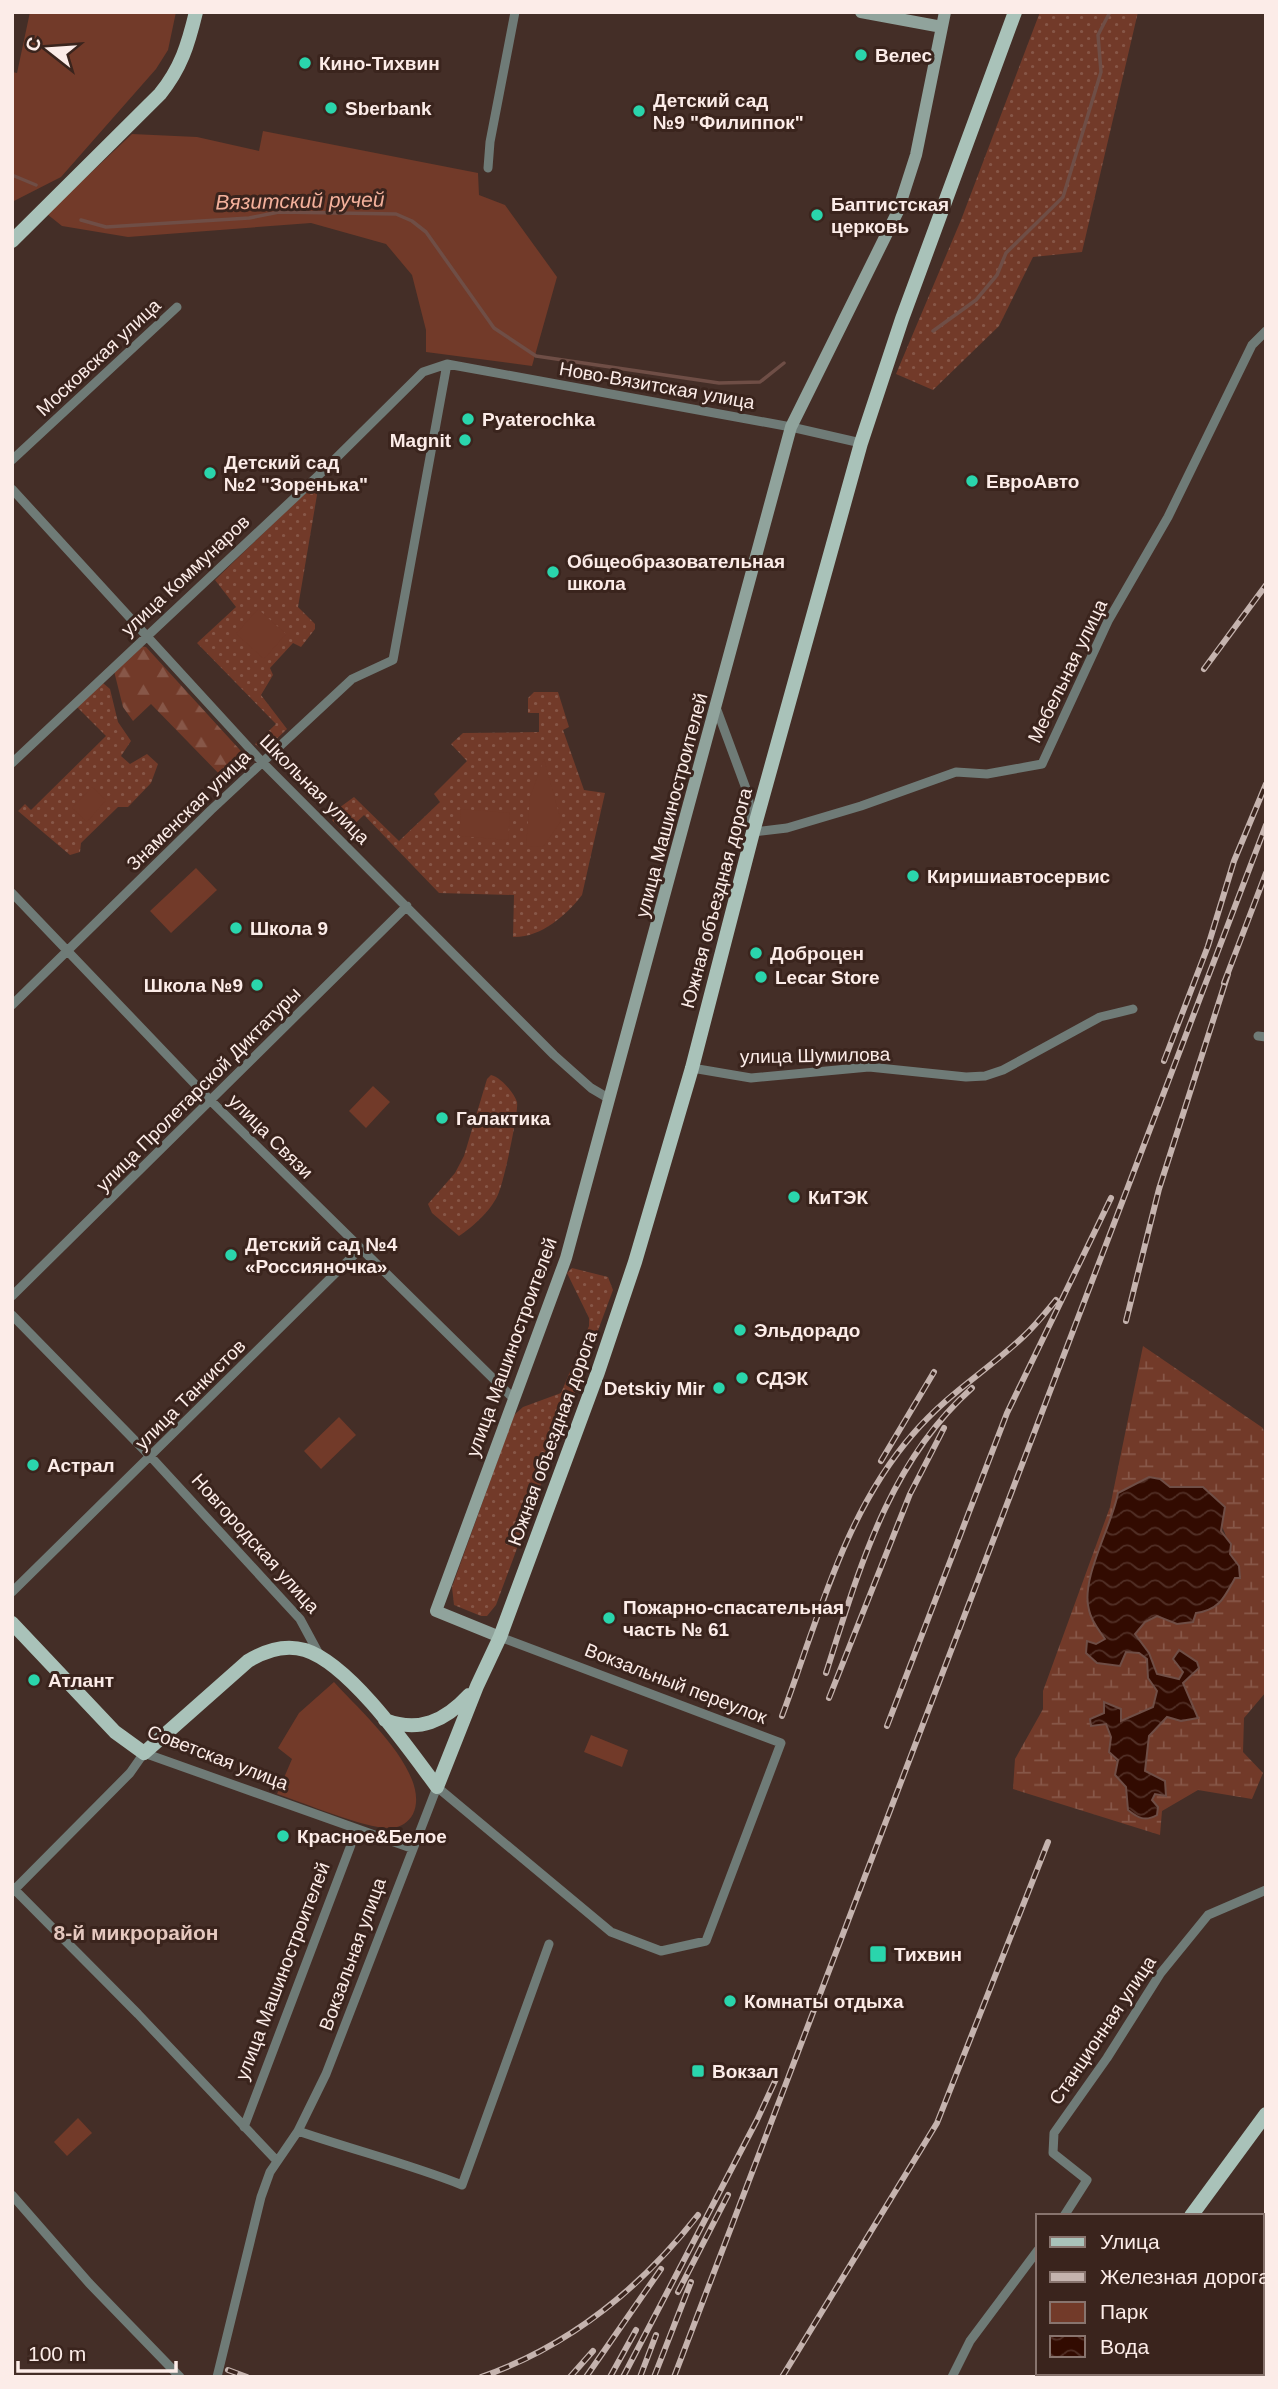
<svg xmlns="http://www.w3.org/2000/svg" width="1278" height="2389" font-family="Arial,sans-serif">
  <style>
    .grass { fill: url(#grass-dots) }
    .forest { fill: url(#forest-firs) }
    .wetland { fill: url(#wetland-marsh); fill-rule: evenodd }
    .park { fill: #723a29 }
    .water { fill: url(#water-waves); stroke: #6f4e46; stroke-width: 2 }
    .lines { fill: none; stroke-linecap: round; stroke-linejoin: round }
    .stream { stroke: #6f4e46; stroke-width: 3.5 }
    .street { stroke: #6f7b77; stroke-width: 9 }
    .secondary { stroke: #90a39c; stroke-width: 12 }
    .primary { stroke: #a9c2b9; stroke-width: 14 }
    .rail-casing { stroke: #c5b3ae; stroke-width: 6 }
    .rail { stroke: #3a241d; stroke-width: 3.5; stroke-dasharray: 10; stroke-linecap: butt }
    .poi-dot { fill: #2ad5ac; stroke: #3a241d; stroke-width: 2.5 }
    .labels { text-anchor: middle; stroke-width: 6; stroke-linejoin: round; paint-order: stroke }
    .poi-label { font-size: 19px; font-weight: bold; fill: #fcece8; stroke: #3a241d; text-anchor: start }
    .street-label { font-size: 19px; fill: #fcece8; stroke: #3a241d }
    .water-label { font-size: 21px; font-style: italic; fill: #f3b09b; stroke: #3a241d }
    .neighbourhood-label { font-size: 21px; font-weight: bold; fill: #e4c7be; stroke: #3a241d }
  </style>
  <defs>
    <pattern id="grass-dots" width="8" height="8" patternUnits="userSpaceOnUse" patternTransform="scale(1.75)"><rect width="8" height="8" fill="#723a29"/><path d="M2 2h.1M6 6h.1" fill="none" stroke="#875748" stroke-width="1.8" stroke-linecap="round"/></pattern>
    <pattern id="forest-firs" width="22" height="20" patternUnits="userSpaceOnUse" patternTransform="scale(1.75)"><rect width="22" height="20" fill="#723a29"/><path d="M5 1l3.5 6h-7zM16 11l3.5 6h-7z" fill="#875748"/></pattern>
    <pattern id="wetland-marsh" width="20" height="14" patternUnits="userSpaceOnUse" patternTransform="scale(1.75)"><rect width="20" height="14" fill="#723a29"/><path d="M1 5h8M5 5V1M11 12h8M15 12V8" fill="none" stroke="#875748"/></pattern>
    <pattern id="water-waves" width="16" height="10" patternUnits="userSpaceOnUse" patternTransform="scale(1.75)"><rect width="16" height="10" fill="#320b01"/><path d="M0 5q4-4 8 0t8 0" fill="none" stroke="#512f26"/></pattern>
  </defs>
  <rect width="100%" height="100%" fill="#442e27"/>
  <!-- grass -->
  <path class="grass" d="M 1040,12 L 1138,12 L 1082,252 L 1033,257 L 999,326 L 933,390 L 896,374 L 961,220 Z
    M 311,487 L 316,488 L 317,495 L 298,607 L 315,624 L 315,629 L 301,647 L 293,643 L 270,668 L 273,675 L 261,695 L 287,729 L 264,751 L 255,744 L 276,724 L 197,643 L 236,607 L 215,580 Z
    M 103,683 L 110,689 L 118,722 L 131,741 L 121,756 L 130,764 L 147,754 L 158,764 L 151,783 L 128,807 L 118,807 L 81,843 L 80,852 L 70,855 L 18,811 L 25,804 L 31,810 L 106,736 L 77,707 Z
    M 534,692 L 558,692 L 569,727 L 563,730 L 584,790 L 605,793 L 582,895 C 566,916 540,938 513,937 L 514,895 L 439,893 L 364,815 L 345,833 L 332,820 L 332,813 L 354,797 L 399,841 L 440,802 L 434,794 L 467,761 L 451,744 L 463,733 L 539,732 L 539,713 L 528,713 L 528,698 Z
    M 491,1075 C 500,1077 514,1092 517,1102 C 519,1111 504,1181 499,1192 C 493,1209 473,1227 459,1236 L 432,1213 L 428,1204 L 455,1173 L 464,1156 L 487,1079 Z
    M 572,1268 L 608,1277 L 613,1290 L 496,1605 L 487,1616 L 481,1616 L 454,1605 L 452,1587 L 514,1415 L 523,1407 L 561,1393 L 589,1326 L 589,1318 L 567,1273 Z"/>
  <!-- forest -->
  <path class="forest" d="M 140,646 L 146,647 L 250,761 L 227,782 L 151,704 L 133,721 L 123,707 L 114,671 Z"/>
  <!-- wetland -->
  <path class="wetland" d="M 1143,1346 L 1263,1428 L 1266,1440 L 1266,1692 L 1244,1718 L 1243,1752 L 1263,1773 L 1252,1799 L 1198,1790 L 1162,1811 L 1160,1835 L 1013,1789 L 1015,1759 L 1043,1709 L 1043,1691 L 1110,1507 ZM 1160,1479 L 1170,1487 L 1203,1487 C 1210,1503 1231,1539 1230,1554 L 1239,1566 L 1222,1601 L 1177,1624 L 1157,1616 L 1145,1622 L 1135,1634 L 1149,1653 L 1157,1674 L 1179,1679 L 1183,1672 L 1181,1721 L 1167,1717 L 1149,1736 L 1145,1771 L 1165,1781 L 1152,1800 L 1158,1807 L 1157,1815 L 1128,1810 C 1126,1789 1125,1767 1109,1752 L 1111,1737 L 1106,1724 L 1092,1726 L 1104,1713 L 1104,1702 L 1120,1722 L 1153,1707 L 1157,1691 L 1148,1678 L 1147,1659 L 1139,1653 L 1086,1653 L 1106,1639 L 1096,1626 L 1092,1567 L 1113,1518 L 1118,1493 Z"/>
  <!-- park -->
  <path class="park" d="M 30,12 L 176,12 L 168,50 L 156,69 L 61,177 L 12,202 L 12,72 L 17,73 Z
    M 263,131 L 478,173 L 479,195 L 505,205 L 557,277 L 532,366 L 426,352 L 426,330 L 412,275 L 386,244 L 311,223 L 128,237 L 62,226 L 47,214 L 132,134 L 197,137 L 259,151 Z
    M 258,609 L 286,634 L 264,659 L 236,634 Z
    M 544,759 L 561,821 L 543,847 L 526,846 L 530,797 Z
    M 92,787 L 106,800 L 87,822 L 72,808 Z
    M 461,809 L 510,813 L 508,840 L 459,836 Z
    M 196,868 L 217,890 L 171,933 L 150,911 Z
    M 373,1086 L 390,1102 L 366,1128 L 349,1111 Z
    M 339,1417 L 356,1435 L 321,1469 L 304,1451 Z
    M 334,1682 C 360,1711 432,1774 413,1814 C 408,1823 401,1827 391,1828 C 365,1829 305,1803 277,1794 L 292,1759 L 278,1748 L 299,1713 Z
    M 591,1735 L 628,1750 L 622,1767 L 584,1752 Z
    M 78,2118 L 92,2133 L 67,2156 L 54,2142 Z"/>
  <!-- water -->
  <path class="water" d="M 1149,1477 L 1160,1479 L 1170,1487 L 1203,1487 L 1225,1507 L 1221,1531 L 1231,1544 L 1230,1554 L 1239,1566 L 1240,1578 L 1235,1578 C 1224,1598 1219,1610 1196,1613 L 1193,1622 L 1177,1624 L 1157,1616 L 1145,1622 L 1135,1634 L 1149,1653 L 1157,1674 L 1179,1679 L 1183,1672 L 1173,1659 L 1179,1650 L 1197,1662 L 1199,1668 L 1183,1683 L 1198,1718 L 1181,1721 L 1167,1717 L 1149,1736 L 1145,1771 L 1165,1781 L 1166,1796 L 1155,1794 L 1152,1800 L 1158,1807 L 1157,1815 C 1145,1822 1138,1818 1128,1810 L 1126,1787 L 1115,1775 L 1118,1760 L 1109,1752 L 1111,1737 L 1106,1724 L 1091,1726 L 1090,1719 L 1104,1713 L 1104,1702 L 1121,1709 L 1121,1721 L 1153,1707 L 1157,1691 L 1148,1678 L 1147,1659 L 1139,1653 L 1126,1652 L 1120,1666 L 1097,1663 L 1086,1653 L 1087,1641 L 1096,1644 L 1105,1639 C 1099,1630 1091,1621 1089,1610 C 1080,1579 1112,1526 1118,1493 Z"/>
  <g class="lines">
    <!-- stream -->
    <path class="stream" d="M 12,175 L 36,185
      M 81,220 L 106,227 L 249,218 L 279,212 L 396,214 L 412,221 L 426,232 L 494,328 L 536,356 L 719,383 L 760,382 L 784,363
      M 933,331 L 976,300 L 997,275 L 1006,253 L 1063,197 L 1101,72 L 1098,35 L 1110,12"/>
    <!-- street -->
    <path class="street" d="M 488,168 L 490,142 L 515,12
      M 12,460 L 177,307
      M 12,489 L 263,763 L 554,1055 L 591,1088 L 608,1098
      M 717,710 L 748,794 L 753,832 L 787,828 L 861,806 L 956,772 L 987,774 L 1042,764 L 1108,621 L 1168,517 L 1252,345 L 1266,331
      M 12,763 L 321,473 L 423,372 L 447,364 L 791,427 L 861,443
      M 12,893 L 212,1102 L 513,1398
      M 12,1005 L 211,810 L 352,679 L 393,660 L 447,364
      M 1258,1036 L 1266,1037
      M 692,1068 L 751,1078 L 869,1067 L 966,1077 L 985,1076 L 1003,1070 L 1100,1017 L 1133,1009
      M 12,1296 L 407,906
      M 12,1315 L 151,1457 L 300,1619 L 320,1656
      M 12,1592 L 360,1249
      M 12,1887 L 138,2014 L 277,2161
      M 12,1892 L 130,1773 L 144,1753 L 411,1848
      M 244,2127 L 357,1829
      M 298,2131 C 353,2150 410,2164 462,2185 L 549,1944
      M 12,2195 L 89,2283 L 180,2377
      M 1064,2216 L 1087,2180 L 1053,2153 L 1054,2133 L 1107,2058 L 1160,1974 L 1208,1915 L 1266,1890
      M 1262,2304 L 1266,2307
      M 1262,2348 L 1266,2343
      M 217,2377 L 261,2197 L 270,2172 L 298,2131 L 326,2074 L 437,1787 L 611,1932 L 661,1951 L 706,1941 L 781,1743 L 500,1637
      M 952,2377 L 970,2341 L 1038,2250
      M 1242,2377 L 1244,2373"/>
    <!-- secondary -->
    <path class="secondary" d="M 861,12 L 942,27
      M 500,1637 L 436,1611 L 566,1258 L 791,427 L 898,211 L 916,155 L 945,12"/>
    <!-- primary -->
    <path class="primary" d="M 12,241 L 160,94 C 181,68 188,45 196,12
      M 12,1623 L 115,1732 L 144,1753 L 248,1661 C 266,1650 285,1644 305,1650 C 350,1664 409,1749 437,1787
      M 385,1720 C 419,1733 445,1721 469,1695
      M 437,1787 L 477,1686 L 500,1637 L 598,1372 L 635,1262 L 692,1068 L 753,832 L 861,443 L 902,319 L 1015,12
      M 1191,2216 L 1266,2114
      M 1076,2377 L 1078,2373"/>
    <defs>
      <path id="rail" d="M 1204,669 L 1266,585
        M 1224,983 L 1266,873
        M 1164,1061 L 1208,946 L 1234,861 L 1266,784
        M 1126,1321 L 1159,1189 L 1228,974
        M 881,1461 L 934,1372
        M 826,1673 C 859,1570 888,1463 972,1388
        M 829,1698 L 910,1494 L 944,1428
        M 782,1716 C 818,1620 844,1513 913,1434 C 948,1393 987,1371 1024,1336 C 1036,1325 1046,1312 1056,1300
        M 887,1726 L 1007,1413 L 1111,1198
        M 678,2292 L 728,2195
        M 228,2370 L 247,2377
        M 481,2377 C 570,2346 640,2289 698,2215
        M 570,2377 L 593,2351
        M 586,2377 L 661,2269
        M 610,2377 L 636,2330
        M 623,2377 L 757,2120 L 776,2079
        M 640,2377 L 656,2335
        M 654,2377 L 691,2282
        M 674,2377 L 1266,825
        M 782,2377 L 937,2123 L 1048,1842"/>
    </defs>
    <!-- rail casing -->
    <use href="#rail" class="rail-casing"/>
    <!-- rail -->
    <use href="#rail" class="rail"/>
  </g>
  <!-- markers -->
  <g class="poi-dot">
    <circle cx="861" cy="55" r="7"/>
    <circle cx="305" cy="63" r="7"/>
    <circle cx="331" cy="108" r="7"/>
    <circle cx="639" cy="111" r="7"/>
    <circle cx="817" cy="215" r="7"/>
    <circle cx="468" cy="419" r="7"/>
    <circle cx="465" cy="440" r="7"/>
    <circle cx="210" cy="473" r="7"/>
    <circle cx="972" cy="481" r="7"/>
    <circle cx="553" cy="572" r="7"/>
    <circle cx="913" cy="876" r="7"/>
    <circle cx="236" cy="928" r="7"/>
    <circle cx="756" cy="953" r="7"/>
    <circle cx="761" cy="977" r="7"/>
    <circle cx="257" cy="985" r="7"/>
    <circle cx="442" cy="1118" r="7"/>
    <circle cx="794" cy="1197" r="7"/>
    <circle cx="231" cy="1255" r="7"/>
    <circle cx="740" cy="1330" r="7"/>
    <circle cx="742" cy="1378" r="7"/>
    <circle cx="719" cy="1388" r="7"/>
    <circle cx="33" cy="1465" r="7"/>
    <circle cx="609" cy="1618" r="7"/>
    <circle cx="34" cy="1680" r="7"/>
    <circle cx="283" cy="1836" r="7"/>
    <rect x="869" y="1945" width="18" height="18" rx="3.5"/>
    <circle cx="730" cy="2001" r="7"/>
    <rect x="691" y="2064" width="14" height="14" rx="3.5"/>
  </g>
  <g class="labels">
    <!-- poi labels -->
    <g class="poi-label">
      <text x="875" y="62">Велес</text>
      <text x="319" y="70">Кино-Тихвин</text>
      <text x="653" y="107">Детский сад<tspan x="653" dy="22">№9 "Филиппок"</tspan></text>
      <text x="345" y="115">Sberbank</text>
      <text x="831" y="211">Баптистская<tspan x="831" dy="22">церковь</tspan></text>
      <text x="482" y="426">Pyaterochka</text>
      <text x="451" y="447" text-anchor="end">Magnit</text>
      <text x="224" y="469">Детский сад<tspan x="224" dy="22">№2 "Зоренька"</tspan></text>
      <text x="986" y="488">ЕвроАвто</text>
      <text x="567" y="568">Общеобразовательная<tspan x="567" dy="22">школа</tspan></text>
      <text x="927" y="883">Киришиавтосервис</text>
      <text x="250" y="935">Школа 9</text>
      <text x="770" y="960">Доброцен</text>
      <text x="775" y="984">Lecar Store</text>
      <text x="243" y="992" text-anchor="end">Школа №9</text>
      <text x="456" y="1125">Галактика</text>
      <text x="808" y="1204">КиТЭК</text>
      <text x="245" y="1251">Детский сад №4<tspan x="245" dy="22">«Россияночка»</tspan></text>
      <text x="754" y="1337">Эльдорадо</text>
      <text x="756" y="1385">СДЭК</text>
      <text x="705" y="1395" text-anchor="end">Detskiy Mir</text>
      <text x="47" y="1472">Астрал</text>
      <text x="623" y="1614">Пожарно-спасательная<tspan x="623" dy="22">часть № 61</tspan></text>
      <text x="48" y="1687">Атлант</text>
      <text x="297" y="1843">Красное&amp;Белое</text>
      <text x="894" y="1961">Тихвин</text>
      <text x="744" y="2008">Комнаты отдыха</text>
      <text x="712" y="2078">Вокзал</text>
    </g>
    <!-- street labels -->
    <g class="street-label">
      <text transform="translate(98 357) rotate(-43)" y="7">Московская улица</text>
      <text transform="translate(657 385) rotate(10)" y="7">Ново-Вязитская улица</text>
      <text transform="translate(185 575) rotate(-43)" y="7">улица Коммунаров</text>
      <text transform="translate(1067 671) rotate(-64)" y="7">Мебельная улица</text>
      <text transform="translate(315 789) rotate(45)" y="7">Школьная улица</text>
      <text transform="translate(671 805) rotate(-75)" y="7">улица Машиностроителей</text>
      <text transform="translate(188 810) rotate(-44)" y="7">Знаменская улица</text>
      <text transform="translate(716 898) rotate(-75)" y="7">Южная объездная дорога</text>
      <text transform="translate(815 1055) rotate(-1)" y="7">улица Шумилова</text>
      <text transform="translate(198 1089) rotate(-45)" y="7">улица Пролетарской Диктатуры</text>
      <text transform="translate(271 1136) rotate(45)" y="7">улица Связи</text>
      <text transform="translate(511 1347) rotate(-70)" y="7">улица Машиностроителей</text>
      <text transform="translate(190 1394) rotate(-45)" y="7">улица Танкистов</text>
      <text transform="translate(552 1438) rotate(-70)" y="7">Южная объездная дорога</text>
      <text transform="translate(256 1543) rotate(48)" y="7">Новгородская улица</text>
      <text transform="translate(676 1683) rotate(21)" y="7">Вокзальный переулок</text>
      <text transform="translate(218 1757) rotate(21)" y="7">Советская улица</text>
      <text transform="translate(352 1954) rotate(-70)" y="7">Вокзальная улица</text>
      <text transform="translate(282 1971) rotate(-69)" y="7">улица Машиностроителей</text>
      <text transform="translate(1102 2030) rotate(-56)" y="7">Станционная улица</text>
    </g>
    <!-- water labels -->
    <g class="water-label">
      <text transform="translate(300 201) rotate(-1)" y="7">Вязитский ручей</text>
    </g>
    <!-- neighbourhood labels -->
    <g class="neighbourhood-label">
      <text x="136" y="1940">8-й микрорайон</text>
    </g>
  </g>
  <!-- border -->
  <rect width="1278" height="2389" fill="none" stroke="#fcece8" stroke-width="28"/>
  <!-- legend -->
  <rect x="1036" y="2214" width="228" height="161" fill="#3a241d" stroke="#88746e" stroke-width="2"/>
  <rect x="1050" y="2237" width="35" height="10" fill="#a9c2b9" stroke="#88746e" stroke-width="2"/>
  <text x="1100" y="2249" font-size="21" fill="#fcece8">Улица</text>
  <rect x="1050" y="2272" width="35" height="10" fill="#c5b3ae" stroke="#88746e" stroke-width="2"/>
  <text x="1100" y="2284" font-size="21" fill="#fcece8">Железная дорога</text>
  <rect x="1050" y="2302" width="35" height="21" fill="#723a29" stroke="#88746e" stroke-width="2"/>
  <text x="1100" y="2319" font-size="21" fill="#fcece8">Парк</text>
  <rect x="1050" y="2336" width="35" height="21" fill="url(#water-waves)" stroke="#88746e" stroke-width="2"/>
  <text x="1100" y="2354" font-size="21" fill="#fcece8">Вода</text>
  <!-- north arrow -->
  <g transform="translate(49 49) rotate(287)" stroke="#3a241d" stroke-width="5" paint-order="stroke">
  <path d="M0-5L12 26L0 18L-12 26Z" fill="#fcece8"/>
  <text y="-10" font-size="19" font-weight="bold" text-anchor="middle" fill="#fcece8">С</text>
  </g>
  <!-- scale -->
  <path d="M18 2361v10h158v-10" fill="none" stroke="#fcece8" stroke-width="3.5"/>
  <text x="28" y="2361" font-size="21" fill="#fcece8" stroke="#3a241d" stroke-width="5" paint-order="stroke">100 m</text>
</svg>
